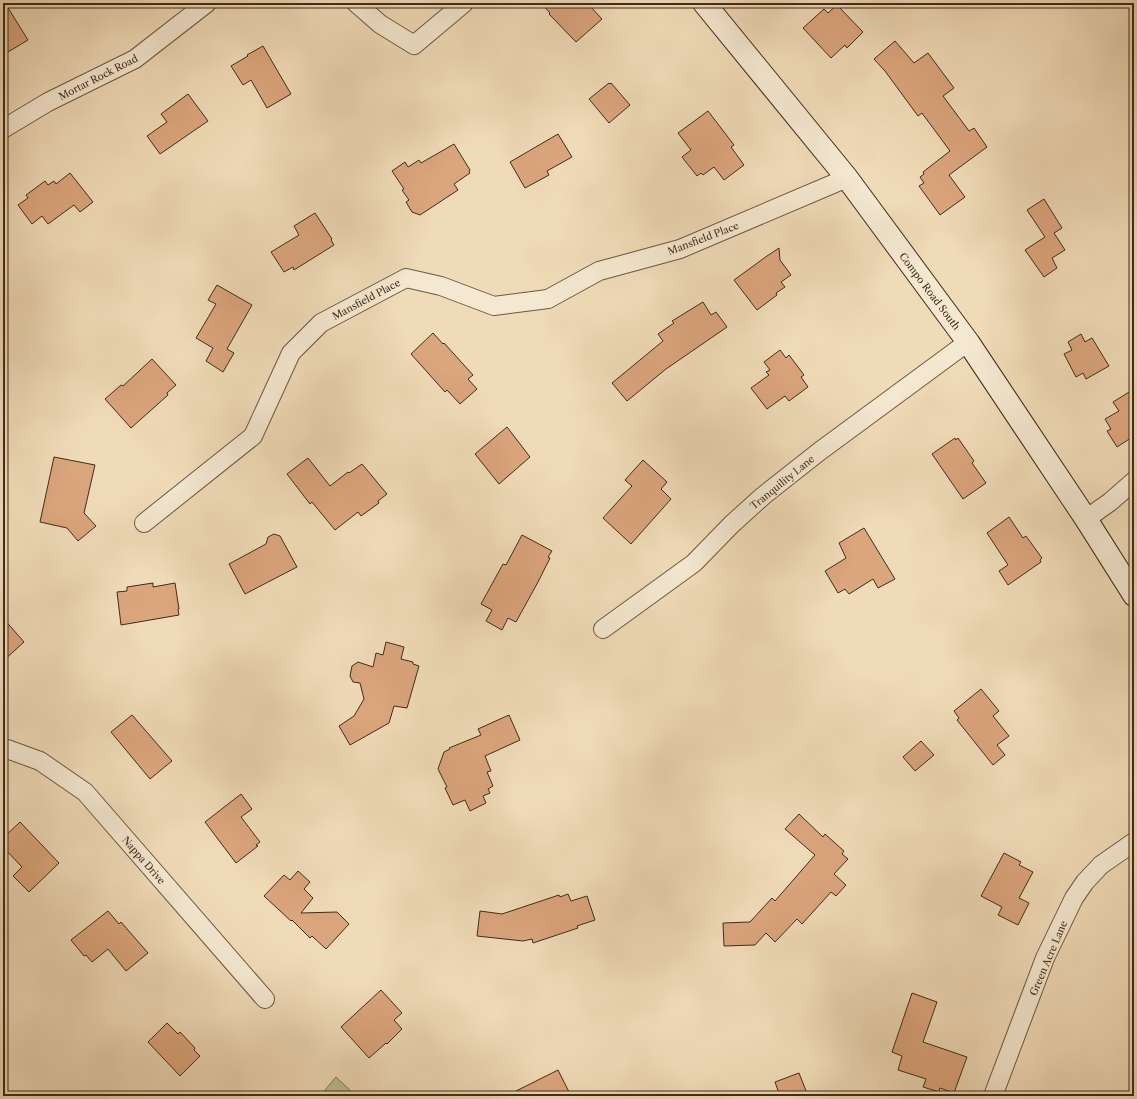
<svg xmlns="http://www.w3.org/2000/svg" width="1137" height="1099" font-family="'Libre Caslon Text',serif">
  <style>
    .green { fill: #bcbf8d; stroke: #7f7554 }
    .building { fill: #dba57d; stroke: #422b1a }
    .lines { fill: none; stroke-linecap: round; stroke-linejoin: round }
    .street-casing { stroke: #6e5742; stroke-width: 20 }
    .secondary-casing { stroke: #422b1a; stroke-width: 24 }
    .street { stroke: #f5e8d1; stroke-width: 18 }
    .secondary { stroke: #f5e8d1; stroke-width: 22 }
    .labels { text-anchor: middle; stroke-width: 3; stroke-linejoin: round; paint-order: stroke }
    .street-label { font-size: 10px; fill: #422b1a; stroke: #f5e8d1 }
  </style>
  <rect width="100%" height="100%" fill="#f0dbb8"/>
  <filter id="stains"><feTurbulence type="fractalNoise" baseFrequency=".005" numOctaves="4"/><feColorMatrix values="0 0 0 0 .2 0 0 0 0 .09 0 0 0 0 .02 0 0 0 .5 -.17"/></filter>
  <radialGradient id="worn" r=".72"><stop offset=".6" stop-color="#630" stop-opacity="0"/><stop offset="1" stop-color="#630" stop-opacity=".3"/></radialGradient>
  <!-- green -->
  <path class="green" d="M 336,1077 L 356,1096 L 320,1096 Z"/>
  <!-- building -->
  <path class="building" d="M 3,3 L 5,3 L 28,40 L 3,55 Z
    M 541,3 L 587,3 L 602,19 L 576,42 L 549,14 L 550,13 Z
    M 837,5 L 863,32 L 847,48 L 845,45 L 831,58 L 803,28 L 824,9 L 828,13 Z
    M 895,41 L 914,63 L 928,53 L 954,88 L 943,96 L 969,131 L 974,128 L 987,147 L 949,175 L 965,197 L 940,215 L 919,186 L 924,183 L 920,177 L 924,174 L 923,172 L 950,151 L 922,113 L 918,116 L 885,71 L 874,59 Z
    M 263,46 L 291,94 L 267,108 L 251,80 L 243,85 L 231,66 L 248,56 L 247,55 Z
    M 609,83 L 610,84 L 611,83 L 630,105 L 609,123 L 589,99 Z
    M 188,94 L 208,121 L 160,154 L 147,136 L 167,122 L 161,114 Z
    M 708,111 L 734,145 L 731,147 L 744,165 L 724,180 L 714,167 L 703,175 L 701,173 L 697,176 L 682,157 L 691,150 L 678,133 Z
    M 558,134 L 572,157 L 547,171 L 549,175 L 525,188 L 510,162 Z
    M 454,144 L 470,170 L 469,172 L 470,173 L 454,184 L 458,190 L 420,215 L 412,212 L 406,202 L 409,200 L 402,190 L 404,189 L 392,171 L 405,162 L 408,167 L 419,160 L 421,163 Z
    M 70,173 L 93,202 L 80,212 L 74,205 L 48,224 L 42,216 L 32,224 L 18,205 L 28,198 L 26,195 L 45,181 L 48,185 L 54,181 L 56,184 Z
    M 1044,199 L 1062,228 L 1054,233 L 1065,250 L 1052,258 L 1057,268 L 1044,277 L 1025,250 L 1045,237 L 1027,210 Z
    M 315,213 L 332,239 L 331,240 L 334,245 L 294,270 L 293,267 L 284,272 L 271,252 L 299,235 L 294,226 Z
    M 779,248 L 780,260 L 791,275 L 781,282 L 785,287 L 776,293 L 777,295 L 757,310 L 734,280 L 767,256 Z
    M 217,285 L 252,305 L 227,349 L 234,353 L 223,372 L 206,361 L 213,348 L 196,338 L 216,304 L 208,300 Z
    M 703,302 L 711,315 L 716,312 L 727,327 L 666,369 L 627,401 L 612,383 L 663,341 L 658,334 L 674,323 L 672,321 Z
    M 433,333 L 443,344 L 444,343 L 473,375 L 468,379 L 477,389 L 460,404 L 447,390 L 445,392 L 411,354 Z
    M 1081,334 L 1085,342 L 1092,338 L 1109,366 L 1086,379 L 1083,373 L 1076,377 L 1064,354 L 1072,350 L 1068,342 Z
    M 780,350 L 786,358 L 789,355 L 804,375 L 801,377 L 808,387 L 789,401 L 785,396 L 767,409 L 751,388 L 769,375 L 766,372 L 770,370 L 764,362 Z
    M 152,359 L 176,385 L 167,393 L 168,395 L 131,428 L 105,399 L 121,385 L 123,386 Z
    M 1134,389 L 1134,436 L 1117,447 L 1107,431 L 1111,429 L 1105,419 L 1119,411 L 1113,402 Z
    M 507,427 L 530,457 L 499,484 L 475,454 Z
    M 955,438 L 956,440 L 958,438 L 974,461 L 972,463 L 986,483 L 963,499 L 932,454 Z
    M 54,457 L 95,465 L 84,513 L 96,526 L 78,541 L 67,528 L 40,522 Z
    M 308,458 L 330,486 L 348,472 L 349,473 L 362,464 L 387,494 L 378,501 L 379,503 L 361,516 L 358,512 L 335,530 L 312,502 L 310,504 L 287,474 Z
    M 643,460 L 667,482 L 661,489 L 671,499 L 631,544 L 603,518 L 632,486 L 625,480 Z
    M 1009,517 L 1023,538 L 1026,536 L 1042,558 L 1040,560 L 1041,562 L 1008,585 L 999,571 L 1008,565 L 987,533 Z
    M 864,528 L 895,579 L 878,588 L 873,579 L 849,594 L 845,589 L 838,593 L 825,571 L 846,558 L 839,543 Z
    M 274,534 L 280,536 L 297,567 L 245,594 L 229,564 L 266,544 L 268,537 Z
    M 522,535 L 552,551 L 548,557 L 550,558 L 538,582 L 516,622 L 508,618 L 502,630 L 486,621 L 492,610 L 481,604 L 503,564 L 506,565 Z
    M 153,583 L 153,587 L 175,583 L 179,609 L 178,609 L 179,615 L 121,625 L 117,592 L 127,591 L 127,587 Z
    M 3,618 L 24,642 L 3,661 Z
    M 386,642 L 404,647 L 401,659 L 413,662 L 413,664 L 419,666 L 407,708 L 394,706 L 389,723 L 350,745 L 339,726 L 354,716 L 364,699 L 360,683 L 353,682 L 350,676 L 352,666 L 358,662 L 373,667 L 376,653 L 383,655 Z
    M 981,689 L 999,711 L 993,716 L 1009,736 L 997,745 L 1005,755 L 993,765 L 957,720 L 959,718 L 954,711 Z
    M 132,715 L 172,761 L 150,779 L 111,732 Z
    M 509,715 L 520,740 L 485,756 L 491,771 L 487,772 L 493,786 L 488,789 L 490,793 L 483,796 L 486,803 L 470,811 L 465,800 L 453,805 L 445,788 L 447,787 L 438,769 L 444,752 L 450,749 L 449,748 L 481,735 L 478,729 Z
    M 921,741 L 934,755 L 915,771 L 903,757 Z
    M 241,794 L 252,809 L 241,817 L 260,842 L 256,845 L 258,846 L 236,863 L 205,822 Z
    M 799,814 L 823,837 L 825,834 L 844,851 L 842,854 L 848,859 L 834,874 L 846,885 L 836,896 L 831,892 L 802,924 L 797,919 L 775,942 L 766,933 L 755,945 L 724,946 L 723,923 L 750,922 L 772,898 L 775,901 L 815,855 L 785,829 Z
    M 20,822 L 59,863 L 29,892 L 13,876 L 22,867 L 3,847 L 3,838 Z
    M 1004,853 L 1021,862 L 1019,865 L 1033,872 L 1019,898 L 1029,903 L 1018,925 L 998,915 L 1002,907 L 981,896 Z
    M 298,871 L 310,882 L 304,889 L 313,898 L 301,913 L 337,912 L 349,924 L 326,949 L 312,936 L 310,938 L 292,920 L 291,921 L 264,896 L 284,875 L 290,880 Z
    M 568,894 L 571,901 L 587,896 L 595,920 L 577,926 L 578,928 L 533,943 L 532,939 L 523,941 L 477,936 L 480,911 L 502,914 L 559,895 L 560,897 Z
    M 108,911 L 119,924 L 121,922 L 148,953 L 126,971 L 108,949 L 92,962 L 86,955 L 84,956 L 71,940 Z
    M 381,990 L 402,1013 L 394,1020 L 402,1029 L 387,1044 L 386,1043 L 369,1058 L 341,1027 Z
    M 912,993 L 937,1002 L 923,1042 L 967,1057 L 954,1093 L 940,1088 L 939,1092 L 923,1087 L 926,1079 L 898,1070 L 902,1056 L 892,1052 Z
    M 167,1023 L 178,1034 L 180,1032 L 195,1048 L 194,1050 L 200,1056 L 180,1076 L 148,1042 Z
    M 558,1070 L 571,1096 L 506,1096 Z
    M 799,1073 L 808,1096 L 780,1096 L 775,1082 Z"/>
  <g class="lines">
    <defs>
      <path id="street" d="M 356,3 L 380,24 L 414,45 L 464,3
        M 3,129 L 48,102 L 135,59 L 207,3
        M 1086,519 L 1110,502 L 1134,481
        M 144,523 L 253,436 L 291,353 L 321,323 L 406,278 L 441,286 L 494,306 L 548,299 L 599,271 L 680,249 L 847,178
        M 603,629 L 694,563 L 732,524 L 763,496 L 820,451 L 968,342
        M 7,749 L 40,761 L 85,792 L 265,999
        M 993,1096 L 1045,958 L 1074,898 L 1085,882 L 1101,865 L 1134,842"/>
      <path id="secondary" d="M 704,3 L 847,178 L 968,342 L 1086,519 L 1134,595"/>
    </defs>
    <!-- street casing -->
    <use href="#street" class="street-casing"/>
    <!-- secondary casing -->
    <use href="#secondary" class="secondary-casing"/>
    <!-- street -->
    <use href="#street" class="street"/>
    <!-- secondary -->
    <use href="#secondary" class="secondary"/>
  </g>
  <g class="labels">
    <!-- street labels -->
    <g class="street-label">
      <text transform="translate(98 77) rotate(-27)" y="4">Mortar Rock Road</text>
      <text transform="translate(703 238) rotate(-21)" y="4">Mansfield Place</text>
      <text transform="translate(930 291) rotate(53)" y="4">Compo Road South</text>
      <text transform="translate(366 299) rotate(-28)" y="4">Mansfield Place</text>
      <text transform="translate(782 482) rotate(-39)" y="4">Tranquility Lane</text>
      <text transform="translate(144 860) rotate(49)" y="4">Nappa Drive</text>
      <text transform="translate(1048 958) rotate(-67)" y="4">Green Acre Lane</text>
    </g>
  </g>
  <!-- margin -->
  <rect width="1137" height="1099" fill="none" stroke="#f0dbb8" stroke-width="16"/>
  <rect x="4" y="4" width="1129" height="1091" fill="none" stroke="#422b1a" stroke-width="2"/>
  <rect x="8" y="8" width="1121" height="1083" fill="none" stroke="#422b1a"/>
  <rect width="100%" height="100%" filter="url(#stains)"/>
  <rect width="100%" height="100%" fill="url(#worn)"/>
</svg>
